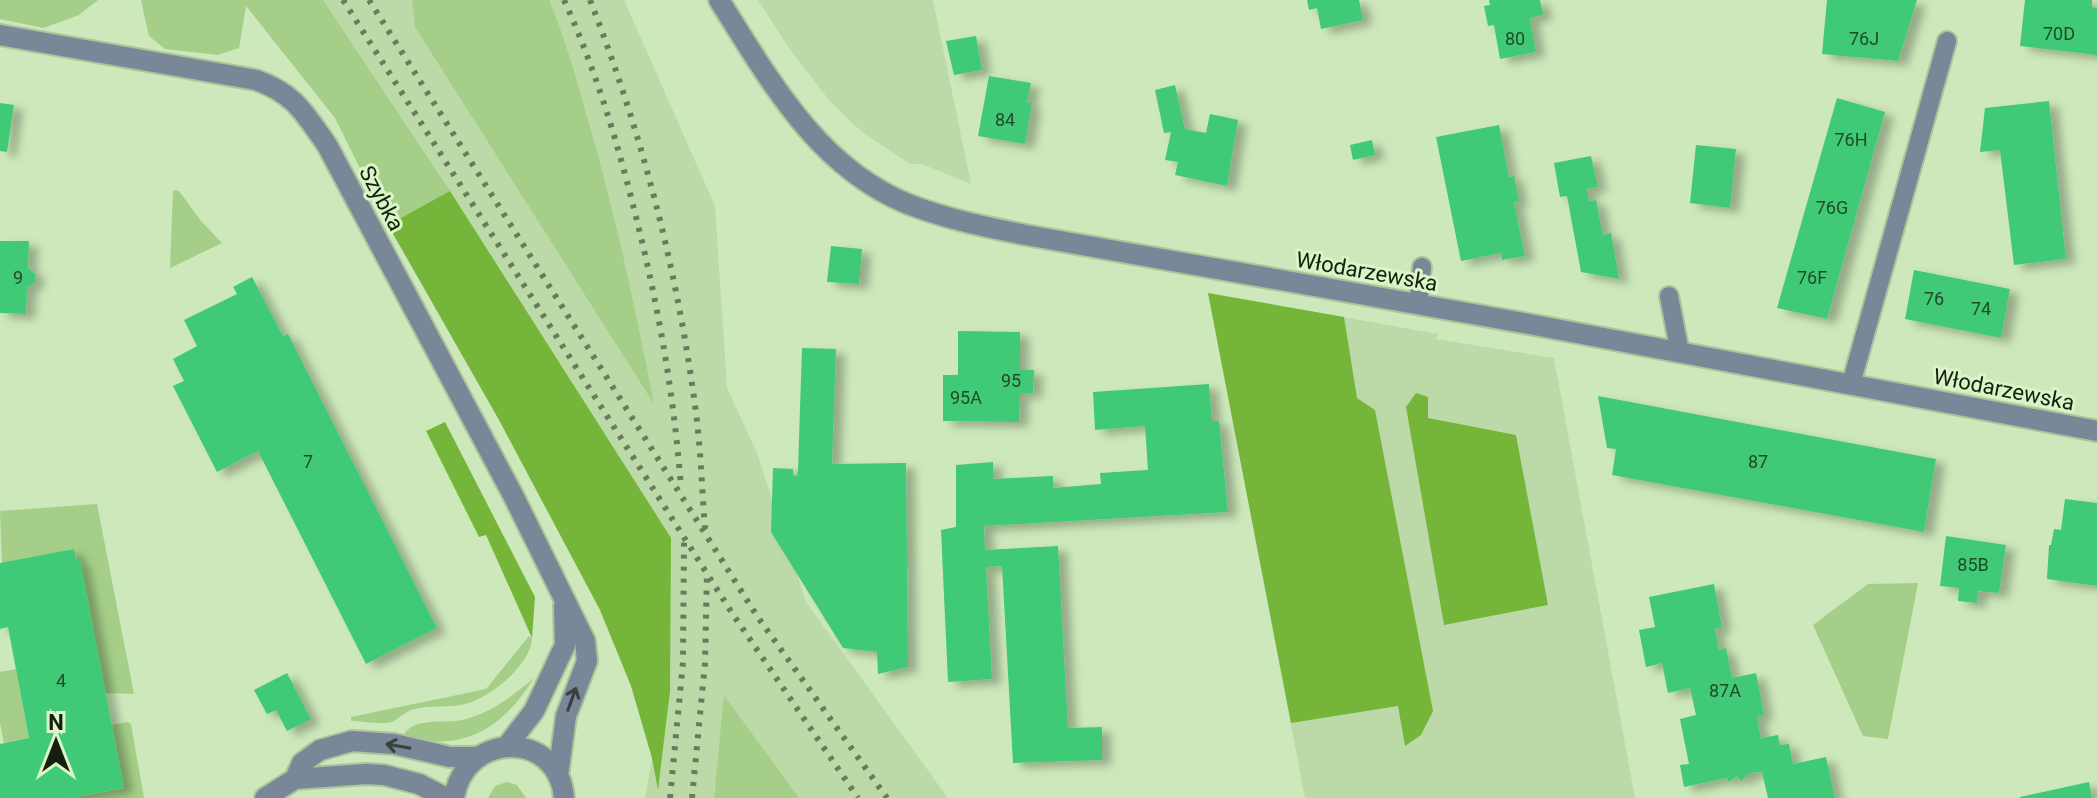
<svg xmlns="http://www.w3.org/2000/svg" width="2097" height="798" font-family="Roboto,sans-serif">
  <style>
    .built { fill: #bcdaa8 }
    .green { fill: #a5cf88 }
    .forest { fill: #75b63a }
    .building { fill: #3fca77; filter: url(#shadow) }
    .lines { fill: none; stroke-linecap: round; stroke-linejoin: round }
    .lane-casing { stroke: #acc49b; stroke-width: 22 }
    .street-casing { stroke: #acc49b; stroke-width: 24 }
    .lane { stroke: #798798; stroke-width: 18 }
    .street { stroke: #798798; stroke-width: 20 }
    .rail { stroke: #697b5d; stroke-width: 6; stroke-dasharray: 4 8; stroke-linecap: butt }
    .oneway { stroke: #38433e }
    .labels { text-anchor: middle; stroke-width: 6; stroke-linejoin: round; paint-order: stroke }
    .number-label { font-size: 18px; fill: #204a28 }
    .street-label { font-size: 22px; fill: #151f0e; stroke: #daf5c7 }
  </style>
  <defs>
    <filter id="shadow"><feDropShadow dx="9" dy="5" stdDeviation="4" flood-color="#0004"/></filter>
  </defs>
  <rect width="100%" height="100%" fill="#cde8ba"/>
  <!-- built -->
  <path class="built" d="M 280,0 L 624,0 L 715,206 L 727,388 L 757,453 L 806,602 L 948,798 L 778,798 L 714,786 L 714,798 L 645,798 L 652,758 L 665,616 L 329,69 Z
    M 758,0 L 933,0 L 971,184 L 922,164 L 910,164 L 862,132 L 829,100 L 789,48 Z
    M 1208,293 L 1438,334 L 1436,339 L 1554,358 L 1635,798 L 1305,798 Z"/>
  <!-- green -->
  <path class="green" d="M 0,0 L 98,0 L 79,15 L 43,28 L 0,19 Z
    M 141,0 L 323,0 L 450,191 L 388,225 L 335,118 L 246,6 L 239,48 L 218,55 L 165,49 L 149,36 Z
    M 412,0 L 549,0 C 565,38 576,77 587,117 C 615,211 635,307 654,404 L 415,27 Z
    M 173,190 L 179,191 L 201,221 L 222,243 L 170,268 Z
    M 97,504 L 134,694 L 105,693 L 79,561 L 77,561 L 74,549 L 2,563 L 0,511 Z
    M 1918,583 L 1888,739 L 1863,736 L 1813,625 L 1868,584 Z
    M 529,636 L 532,638 C 531,665 490,698 465,704 C 449,708 431,705 415,709 C 407,710 401,717 394,721 C 384,726 363,721 351,721 L 351,717 L 486,689 Z
    M 16,669 L 29,738 L 4,743 L 0,723 L 0,672 Z
    M 534,678 C 502,729 464,752 403,737 C 411,716 444,724 462,720 C 491,713 511,697 534,678 Z
    M 724,695 L 799,798 L 714,798 Z
    M 127,722 L 131,724 L 144,798 L 70,798 L 123,788 L 112,725 Z
    M 507,782 L 517,785 L 526,798 L 488,798 L 495,786 Z"/>
  <!-- forest -->
  <path class="forest" d="M 450,191 L 671,538 L 670,691 L 658,790 L 652,758 L 631,686 L 600,610 L 499,420 L 388,225 Z
    M 1208,293 L 1344,317 L 1357,398 L 1375,410 L 1433,711 L 1421,735 L 1405,746 L 1398,706 L 1291,723 Z
    M 1416,393 L 1428,397 L 1428,418 L 1516,435 L 1548,605 L 1444,625 L 1406,407 Z
    M 445,422 L 535,597 L 532,638 L 486,535 L 479,537 L 426,431 Z"/>
  <!-- building -->
  <path class="building" d="M 1307,0 L 1359,0 L 1363,20 L 1321,29 L 1317,8 L 1309,10 Z
    M 1489,0 L 1540,0 L 1543,15 L 1530,18 L 1536,52 L 1500,59 L 1494,25 L 1488,26 L 1484,6 L 1490,5 Z
    M 1827,0 L 1917,0 L 1898,61 L 1822,54 Z
    M 2025,0 L 2092,0 L 2092,7 L 2097,8 L 2097,55 L 2020,46 Z
    M 976,36 L 982,70 L 954,75 L 946,41 Z
    M 989,76 L 1031,83 L 1027,103 L 1032,103 L 1025,144 L 978,136 Z
    M 1175,85 L 1185,129 L 1206,133 L 1210,114 L 1238,120 L 1227,186 L 1175,175 L 1178,162 L 1165,160 L 1171,132 L 1164,133 L 1155,90 Z
    M 1837,98 L 1885,112 L 1827,319 L 1777,308 Z
    M 2049,101 L 2066,259 L 2014,265 L 2000,150 L 1980,152 L 1985,108 Z
    M 0,103 L 14,105 L 7,152 L 0,151 Z
    M 1499,125 L 1509,177 L 1514,176 L 1519,201 L 1514,202 L 1525,256 L 1502,260 L 1501,253 L 1461,261 L 1436,137 Z
    M 1372,140 L 1375,155 L 1353,160 L 1350,145 Z
    M 1696,145 L 1736,149 L 1730,208 L 1690,203 Z
    M 1591,156 L 1598,187 L 1587,189 L 1589,201 L 1596,200 L 1603,235 L 1611,233 L 1619,279 L 1581,272 L 1567,196 L 1560,197 L 1554,163 Z
    M 0,241 L 29,241 L 28,268 L 35,274 L 35,282 L 27,288 L 26,314 L 0,313 Z
    M 831,246 L 862,249 L 859,284 L 827,282 Z
    M 1914,270 L 2010,289 L 2001,338 L 1905,319 Z
    M 252,277 L 283,336 L 288,334 L 437,628 L 366,664 L 258,451 L 217,472 L 173,386 L 184,381 L 173,359 L 197,346 L 184,320 L 237,294 L 233,287 Z
    M 958,331 L 1020,332 L 1020,370 L 1034,370 L 1033,393 L 1020,393 L 1019,422 L 943,421 L 943,375 L 958,375 Z
    M 802,348 L 836,349 L 832,464 L 906,463 L 908,667 L 878,674 L 877,652 L 843,648 L 771,532 L 773,468 L 793,469 L 793,475 L 797,476 L 798,470 Z
    M 1209,384 L 1212,421 L 1219,421 L 1228,512 L 984,526 L 985,550 L 1058,546 L 1068,728 L 1102,727 L 1102,760 L 1013,763 L 1002,566 L 986,567 L 992,679 L 948,682 L 941,530 L 956,527 L 956,465 L 993,462 L 993,479 L 1053,476 L 1053,488 L 1101,484 L 1100,473 L 1148,470 L 1145,426 L 1095,430 L 1093,392 Z
    M 1598,396 L 1936,459 L 1924,532 L 1612,475 L 1616,449 L 1607,448 Z
    M 2065,499 L 2097,503 L 2097,586 L 2047,579 L 2049,545 L 2051,545 L 2054,529 L 2061,530 Z
    M 1946,536 L 2006,545 L 1999,593 L 1978,591 L 1977,603 L 1958,601 L 1959,588 L 1940,586 Z
    M 74,549 L 77,561 L 80,560 L 124,788 L 70,798 L 0,798 L 0,744 L 29,738 L 8,627 L 0,629 L 0,563 Z
    M 1714,584 L 1722,627 L 1715,629 L 1719,650 L 1726,648 L 1732,678 L 1756,673 L 1764,715 L 1757,717 L 1761,738 L 1778,735 L 1780,745 L 1789,744 L 1793,764 L 1826,757 L 1835,798 L 1768,798 L 1762,772 L 1750,773 L 1741,781 L 1737,776 L 1729,782 L 1726,778 L 1684,787 L 1680,765 L 1689,764 L 1680,719 L 1696,715 L 1690,688 L 1668,693 L 1662,663 L 1646,667 L 1639,630 L 1655,627 L 1649,597 Z
    M 287,673 L 311,719 L 287,731 L 276,710 L 267,714 L 254,690 Z
    M 2089,782 L 2092,798 L 2020,798 L 2020,797 Z"/>
  <g class="lines">
    <defs>
      <path id="lane" d="M 1669,296 L 1680,353
        M 1418,305 L 1422,267
        M 1851,384 L 1947,41"/>
      <path id="street" d="M 719,0 C 769,79 817,167 908,204 C 946,219 986,227 1026,235 L 1529,324 L 2097,431
        M 0,35 L 256,80 C 295,94 304,113 327,145 L 514,497 L 585,641 L 587,661 L 566,716 L 558,776
        M 507,746 L 534,711 L 565,645 L 564,606
        M 295,779 L 302,763 L 320,750 L 352,741 L 394,744 L 450,757 L 475,757
        M 265,798 L 295,779 L 366,774 L 384,775 L 419,784 L 446,798
        M 454,798 C 465,730 559,730 564,798"/>
    </defs>
    <!-- lane casing -->
    <use href="#lane" class="lane-casing"/>
    <!-- street casing -->
    <use href="#street" class="street-casing"/>
    <!-- lane -->
    <use href="#lane" class="lane"/>
    <!-- street -->
    <use href="#street" class="street"/>
    <!-- rail -->
    <path class="rail" d="M 343,0 L 732,613 L 858,798
      M 369,0 L 757,616 L 887,798
      M 564,0 C 595,68 617,140 635,213 C 658,304 674,394 681,488
      M 590,0 C 642,133 678,272 696,413 C 701,452 702,491 705,529
      M 670,798 L 683,662 L 684,540
      M 692,798 L 705,663 L 707,573"/>
  </g>
  <!-- one-way arrows -->
  <defs><path id="oneway-shaft" d="M-6 0H5M1.5-3L5.5 0L1.5 3" fill="none" stroke-width="1.6" stroke-linecap="round" stroke-linejoin="round" transform="scale(2)"/></defs>
  <g class="oneway">
    <use href="#oneway-shaft" transform="translate(572 699) rotate(-70)"/>
    <use href="#oneway-shaft" transform="translate(398 746) rotate(-170)"/>
  </g>
  <g class="labels">
    <!-- number labels -->
    <g class="number-label">
      <text x="2059" y="40">70D</text>
      <text x="1515" y="45">80</text>
      <text x="1864" y="45">76J</text>
      <text x="1005" y="126">84</text>
      <text x="1851" y="146">76H</text>
      <text x="1832" y="214">76G</text>
      <text x="18" y="284">9</text>
      <text x="1812" y="284">76F</text>
      <text x="1934" y="305">76</text>
      <text x="1981" y="315">74</text>
      <text x="1011" y="387">95</text>
      <text x="966" y="404">95A</text>
      <text x="308" y="468">7</text>
      <text x="1758" y="468">87</text>
      <text x="1973" y="571">85B</text>
      <text x="61" y="687">4</text>
      <text x="1725" y="697">87A</text>
    </g>
    <!-- street labels -->
    <g class="street-label">
      <text transform="translate(382 198) rotate(62)" y="8">Szybka</text>
      <text transform="translate(1367 271) rotate(10)" y="8">Włodarzewska</text>
      <text transform="translate(2004 389) rotate(11)" y="8">Włodarzewska</text>
    </g>
  </g>
  <!-- north arrow -->
  <g transform="translate(56 742)" stroke="#daf5c7" stroke-width="6" paint-order="stroke">
  <path d="M0-6L14 30L0 20L-14 30Z" fill="#151f0e"/>
  <text y="-12" font-size="22" font-weight="bold" text-anchor="middle" fill="#151f0e">N</text>
  </g>
</svg>
